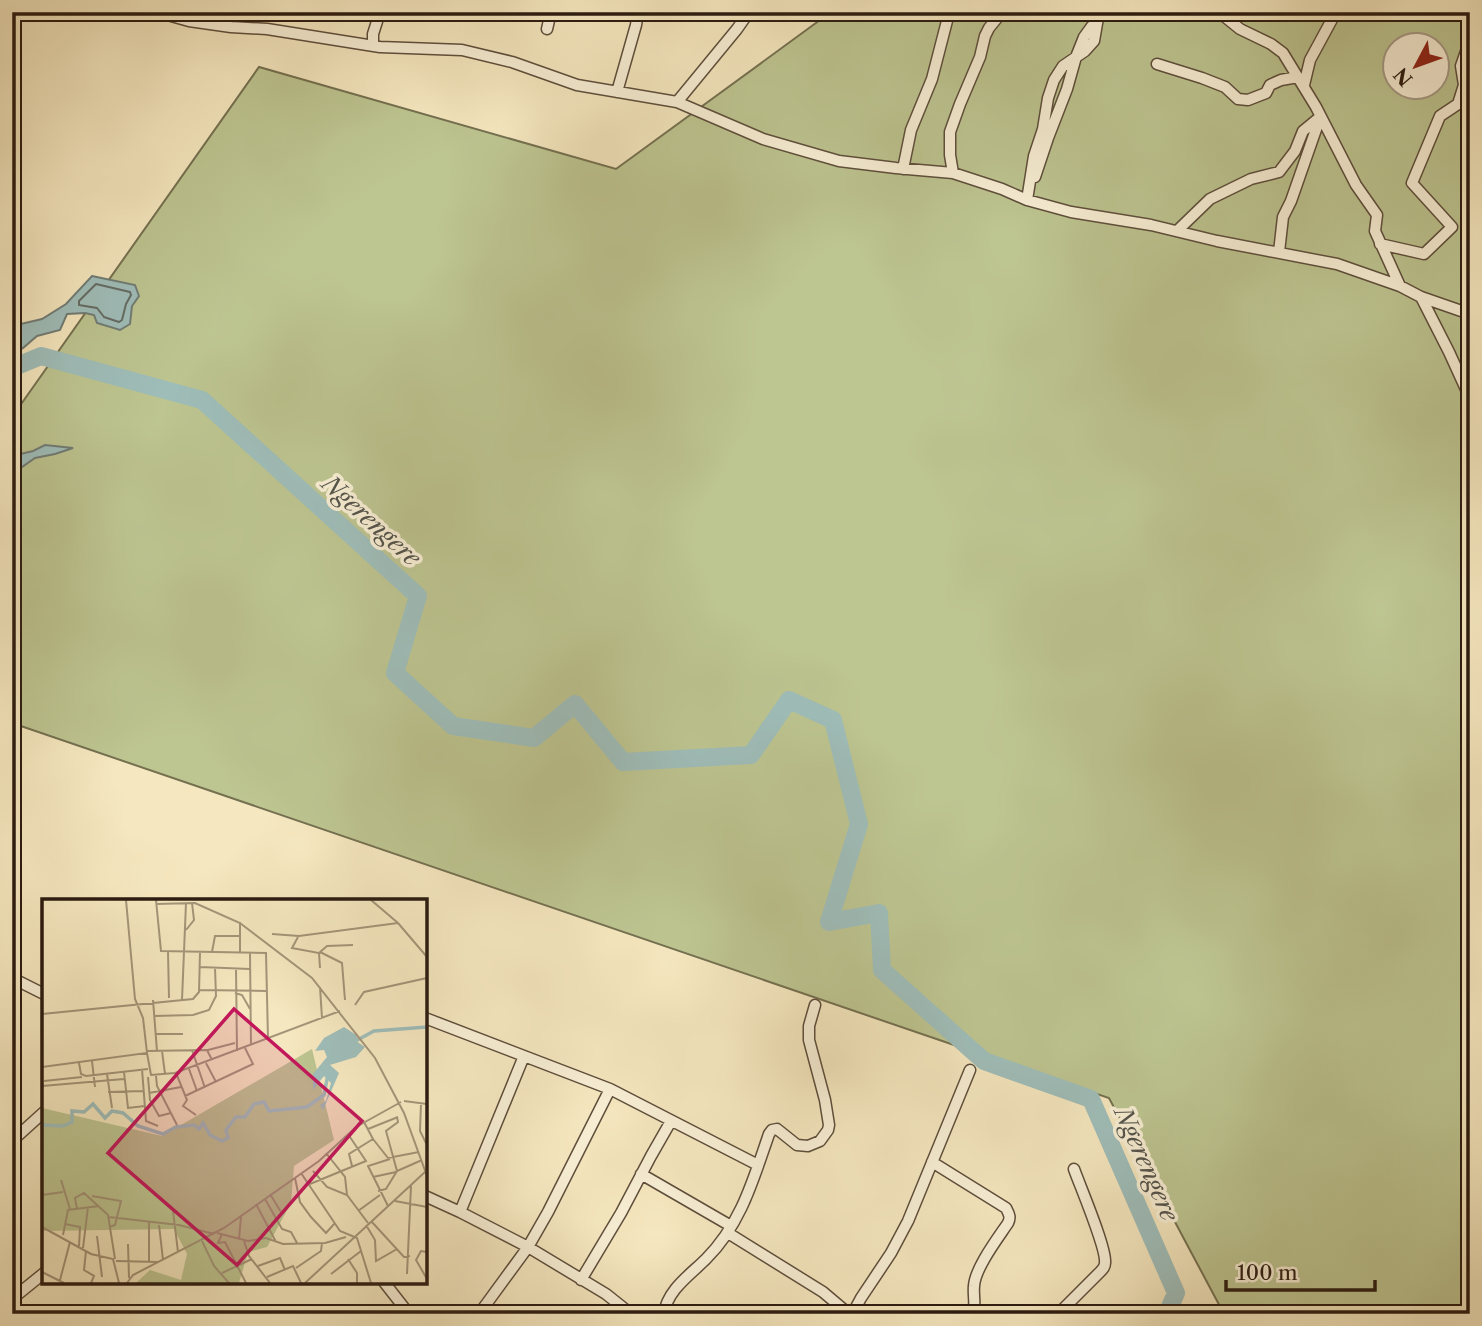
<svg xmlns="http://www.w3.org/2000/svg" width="1482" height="1326" font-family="'Libre Caslon Text',serif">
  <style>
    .green { fill: #bdc591; stroke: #747050; stroke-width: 2; fill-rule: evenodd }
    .water { fill: #9fbeba; stroke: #717d76; stroke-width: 2 }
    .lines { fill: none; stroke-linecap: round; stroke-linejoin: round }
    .shore { stroke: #656c65; stroke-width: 2 }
    .river { stroke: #9fbeba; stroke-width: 18 }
    .minor-casing { stroke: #5e4e3c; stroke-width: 13 }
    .minor { stroke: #f8efd5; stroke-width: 10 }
    .labels { text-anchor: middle; stroke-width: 7; stroke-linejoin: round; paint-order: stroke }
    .water-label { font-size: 24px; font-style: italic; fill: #54544c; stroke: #f8efd5 }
    .inset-river { fill: none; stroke: #9fbeba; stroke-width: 3.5 }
    .inset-road { fill: none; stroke: #a49579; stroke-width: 2 }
    .view { fill: #c2185b; fill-opacity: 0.15; stroke: #c2185b; stroke-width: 3.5 }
    .inset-edge { fill: none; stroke: #2b1b10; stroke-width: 3.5 }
  </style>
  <rect width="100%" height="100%" fill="#f5e7bf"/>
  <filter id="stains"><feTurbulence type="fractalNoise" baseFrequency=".00286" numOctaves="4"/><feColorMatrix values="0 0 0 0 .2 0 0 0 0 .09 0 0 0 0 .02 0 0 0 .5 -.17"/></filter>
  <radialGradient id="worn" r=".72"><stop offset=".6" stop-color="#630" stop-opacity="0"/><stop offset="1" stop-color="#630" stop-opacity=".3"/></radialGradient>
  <!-- green -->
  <path class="green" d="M 831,12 L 1470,12 L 1470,1314 L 1224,1314 L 1109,1098 L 12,723 L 12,417 L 259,67 L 616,169 ZM 1394,46 L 1436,46 L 1436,88 L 1394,88 Z"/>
  <!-- water -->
  <path class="water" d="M 92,276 L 135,285 L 139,296 L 132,306 L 130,324 L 120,330 L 97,323 L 94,315 L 85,313 L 67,314 L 60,330 L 37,336 L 23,348 L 12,352 L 12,326 L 42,319 L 66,304 Z
    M 45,445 L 73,448 L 55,454 L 35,458 L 12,474 L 12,456 L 33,451 Z"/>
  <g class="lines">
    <!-- shore -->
    <path class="shore" d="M 96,284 L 130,292 L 131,295 L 126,304 L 122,320 L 119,322 L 104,317 L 97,308 L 79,305 L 79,301 Z"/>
    <!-- river -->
    <path class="river" d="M 12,368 L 41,356 L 202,400 L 418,596 L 395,673 L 453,726 L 534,738 L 575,704 L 623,762 L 751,755 L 789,700 L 833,720 L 859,824 L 829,922 L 879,913 L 882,970 L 984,1061 L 1091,1099 L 1176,1293 L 1167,1314"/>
    <defs>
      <path id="minor" d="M 116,12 L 164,14 L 189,21 L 231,27 L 267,29 L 380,47 L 462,50 L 512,62 L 577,85 L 677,102 L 763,139 L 839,161 L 896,168 L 953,173 L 1002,189 L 1027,200 L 1071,212 L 1151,225 L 1217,241 L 1337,264 L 1400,286 L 1421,297 L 1470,314
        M 1219,12 L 1240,29 L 1271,44 L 1283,53 L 1316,107 L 1356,185 L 1377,215 L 1375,231 L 1400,286
        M 547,29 L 551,12
        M 373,46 L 373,34 L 380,12
        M 1157,64 L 1202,78 L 1225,87 L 1238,99 L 1248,100 L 1266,93 L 1270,85 L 1281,80 L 1298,77
        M 1304,85 L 1310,60 L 1336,12
        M 617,92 L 636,25 L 638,12
        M 677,102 L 737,29 L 749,12
        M 903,169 L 911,130 L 932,79 L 948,17
        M 953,173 L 950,155 L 950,132 L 960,104 L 980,57 L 985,36 L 989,28 L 1002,12
        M 1035,177 L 1048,138 L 1067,89 L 1076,57 L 1084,37 L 1092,26
        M 1027,200 L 1034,156 L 1043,129 L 1048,98 L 1054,80 L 1063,66 L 1085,51 L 1094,41 L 1099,12
        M 1178,230 L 1210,199 L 1251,179 L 1279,172 L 1295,151 L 1303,131 L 1320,117
        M 1380,244 L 1424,254 L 1452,227 L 1412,183 L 1440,116 L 1458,104 L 1464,85 L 1461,66 L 1470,40
        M 1279,252 L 1283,217 L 1291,201 L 1320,118
        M 1421,297 L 1449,352 L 1470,398
        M 12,978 L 44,994
        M 425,1018 L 610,1089 L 758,1165
        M 12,1141 L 44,1112
        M 932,1162 L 1006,1208 C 1009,1214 1011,1217 1008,1223 C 998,1238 975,1268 974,1286 C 973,1296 976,1304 973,1314
        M 641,1174 L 731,1226
        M 425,1196 L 460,1212 L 528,1247 L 606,1294 L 631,1314
        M 460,1212 L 524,1056
        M 728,1233 L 823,1292 L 849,1314
        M 581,1280 L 621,1213 L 651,1156 L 671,1121
        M 384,1282 L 409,1314
        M 12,1299 L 44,1273
        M 479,1314 L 528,1247 L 548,1212 L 610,1089
        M 664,1314 C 667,1290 690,1275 706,1259 C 741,1224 753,1180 769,1134 L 772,1130 L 777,1129 L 797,1145 L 808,1146 L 820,1141 L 828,1130 L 829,1125 L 825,1100 L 809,1040 L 809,1026 L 815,1005
        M 854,1314 L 854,1311 L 861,1298 L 891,1253 L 908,1221 L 970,1070
        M 1058,1314 L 1100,1272 C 1103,1269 1105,1267 1105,1263 C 1107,1249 1080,1186 1074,1169"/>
    </defs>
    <!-- minor casing -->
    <use href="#minor" class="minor-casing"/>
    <!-- minor -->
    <use href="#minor" class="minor"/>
  </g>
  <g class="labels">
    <!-- water labels -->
    <g class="water-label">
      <text transform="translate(371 521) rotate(42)" y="8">Ngerengere</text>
      <text transform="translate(1146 1164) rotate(66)" y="8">Ngerengere</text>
    </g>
  </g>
  <!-- overview -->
  <g transform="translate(42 899)">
    <rect width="385" height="385" fill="#f5e7bf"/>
    <path d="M 270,150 L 292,241 L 252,267 L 249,304 L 225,348 L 206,353 L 197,384 L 94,384 L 108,371 L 139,381 L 145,355 L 132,330 L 0,332 L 0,209 L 120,237 Z" fill="#bdc591"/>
    <path d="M 302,128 L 316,137 L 314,142 L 323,148 L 314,158 L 288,166 L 297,174 L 281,211 L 278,206 L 284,202 L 289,184 L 282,177 L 271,191 L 271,175 L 285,158 L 282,151 L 273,152 L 282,139 Z" fill="#9fbeba"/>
    <path class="inset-river" d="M 310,144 L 332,132 L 385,128M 0,226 L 21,227 L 30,223 L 30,212 L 42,213 L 51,205 L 63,219 L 70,212 L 81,214 L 96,227 L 121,235 L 134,228 L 152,226 L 157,230 L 161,224 L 168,236 L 180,242 L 186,239 L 184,231 L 194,218 L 203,218 L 212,205 L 222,203 L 227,212 L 265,208 L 282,196 L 286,175"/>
    <path class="inset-road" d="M 114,1 L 119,52 L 224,54 L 226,140M 329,1 L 356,24 L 385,58M 114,5 L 153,4 L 198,24 L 270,79 L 333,159 L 362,214 L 385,277M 198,23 L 198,53M 144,31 L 152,21 L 150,4M 230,35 L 257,37 L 356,24M 256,38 L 250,49 L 277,54 L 278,69M 126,53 L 127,99M 170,53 L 173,37 L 197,37M 278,53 L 300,64 L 303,101M 208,54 L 209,147M 277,54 L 285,47 L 311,46M 158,68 L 208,70M 194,69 L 195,152M 278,88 L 280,119M 158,91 L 225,92M 193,94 L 200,96 L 208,110M 111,101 L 115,152M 140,101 L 144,4M 313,106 L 322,93 L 385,79M 0,115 L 151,100 L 157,93 L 158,53M 112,117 L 151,116 L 167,111 L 174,97 L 173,69M 114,135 L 141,135M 150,151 L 163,189M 166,151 L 193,144M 105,152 L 165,151 L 170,161M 120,152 L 123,175M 105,154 L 109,176 L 133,174 L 298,112M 50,162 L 53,188M 37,164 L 39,175 L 44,177 L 106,170M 164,164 L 174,183M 0,168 L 105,154 L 101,119 L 93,100 L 84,1M 100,170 L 104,222 L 116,227M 147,170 L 155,192M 82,173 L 86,209 L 103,207M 134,174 L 145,201 L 141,207 L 154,216M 65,175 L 70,209M 114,177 L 115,187 L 135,226M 106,178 L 108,201 L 117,217 L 129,214M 2,182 L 40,178M 0,187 L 82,180M 66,193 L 101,192M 107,194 L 139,188M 143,197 L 211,165 L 203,149M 362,202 L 385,205M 379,204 L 378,232 L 385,246M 326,230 L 356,218M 331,240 L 346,259 L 377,253M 284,254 L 303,278 L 305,296M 310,267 L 307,255 L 331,240 L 322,223M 271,272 L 285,288 L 305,296 L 326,324M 355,272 L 344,232 L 356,223 L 355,218M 259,274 L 298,332 L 315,339 L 329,384M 331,278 L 354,273M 253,279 L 258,303 L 269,318 L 284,334 L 293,324M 19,281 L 28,310M 268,285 L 324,262 L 306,235M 336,292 L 344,290 L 355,272 L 380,261M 228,295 L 239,313M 0,296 L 21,293M 50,297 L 79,302 L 73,326 L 67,328M 223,300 L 240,330 L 249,333 L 255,344M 353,302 L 385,308M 214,305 L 234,343M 346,307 L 326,267 L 348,260M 35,310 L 33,299 L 42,294 L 66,316 L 73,360M 131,312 L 136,353M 316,312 L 338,296M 67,318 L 137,326 L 172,335M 329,322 L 362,358 L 368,357M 107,323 L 107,362M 23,325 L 38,328 L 37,347M 117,326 L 121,361M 324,326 L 333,341 L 334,362 L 355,350M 0,328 L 49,355 L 71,360 L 77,384M 175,334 L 206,342 L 224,339 L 241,345 L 283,344 L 304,338M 180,335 L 176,344 L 183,343 L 204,384M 21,336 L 26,311 L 57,307M 55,337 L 60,378M 197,340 L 199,318M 160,342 L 172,367 L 187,384M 202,342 L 207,357 L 228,384M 86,345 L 87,379M 41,349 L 46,308M 44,352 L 42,371 L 52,377 L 49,384M 385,353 L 379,352 L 374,361 L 385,380M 306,360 L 315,374 L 315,384M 74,362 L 116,363M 216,367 L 238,359 L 243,371M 254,369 L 279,352 L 280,344M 0,373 L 22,384M 180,374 L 210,360M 289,375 L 319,352M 365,375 L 369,287M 225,378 L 251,367 L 259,384M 18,381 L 28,343M 85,384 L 91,376 L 182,329 L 277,262 L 314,228 L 359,203M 263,384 L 383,273"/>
    <path class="view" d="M 192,110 L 320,222 L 195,366 L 66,254 Z"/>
    <rect width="385" height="385" class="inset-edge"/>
  </g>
  <!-- margin -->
  <rect width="1482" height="1326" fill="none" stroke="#f5e7bf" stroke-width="42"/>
  <rect x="14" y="14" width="1454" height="1298" fill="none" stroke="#2b1b10" stroke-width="3.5"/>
  <rect x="21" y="21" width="1440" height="1284" fill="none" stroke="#2b1b10" stroke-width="2"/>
  <!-- north arrow -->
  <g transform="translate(1416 66) rotate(229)"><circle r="33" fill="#f8efd5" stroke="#a69a86" stroke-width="2"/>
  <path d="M0-5L12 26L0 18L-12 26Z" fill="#8f2418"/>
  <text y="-10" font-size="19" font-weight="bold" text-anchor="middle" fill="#2b1b10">N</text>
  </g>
  <!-- scale -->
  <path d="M1226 1280v10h149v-10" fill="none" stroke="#2b1b10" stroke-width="3.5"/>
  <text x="1237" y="1280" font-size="21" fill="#2b1b10" stroke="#f8efd5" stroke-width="5" paint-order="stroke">100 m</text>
  <rect width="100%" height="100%" filter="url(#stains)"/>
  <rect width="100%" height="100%" fill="url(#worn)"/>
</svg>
